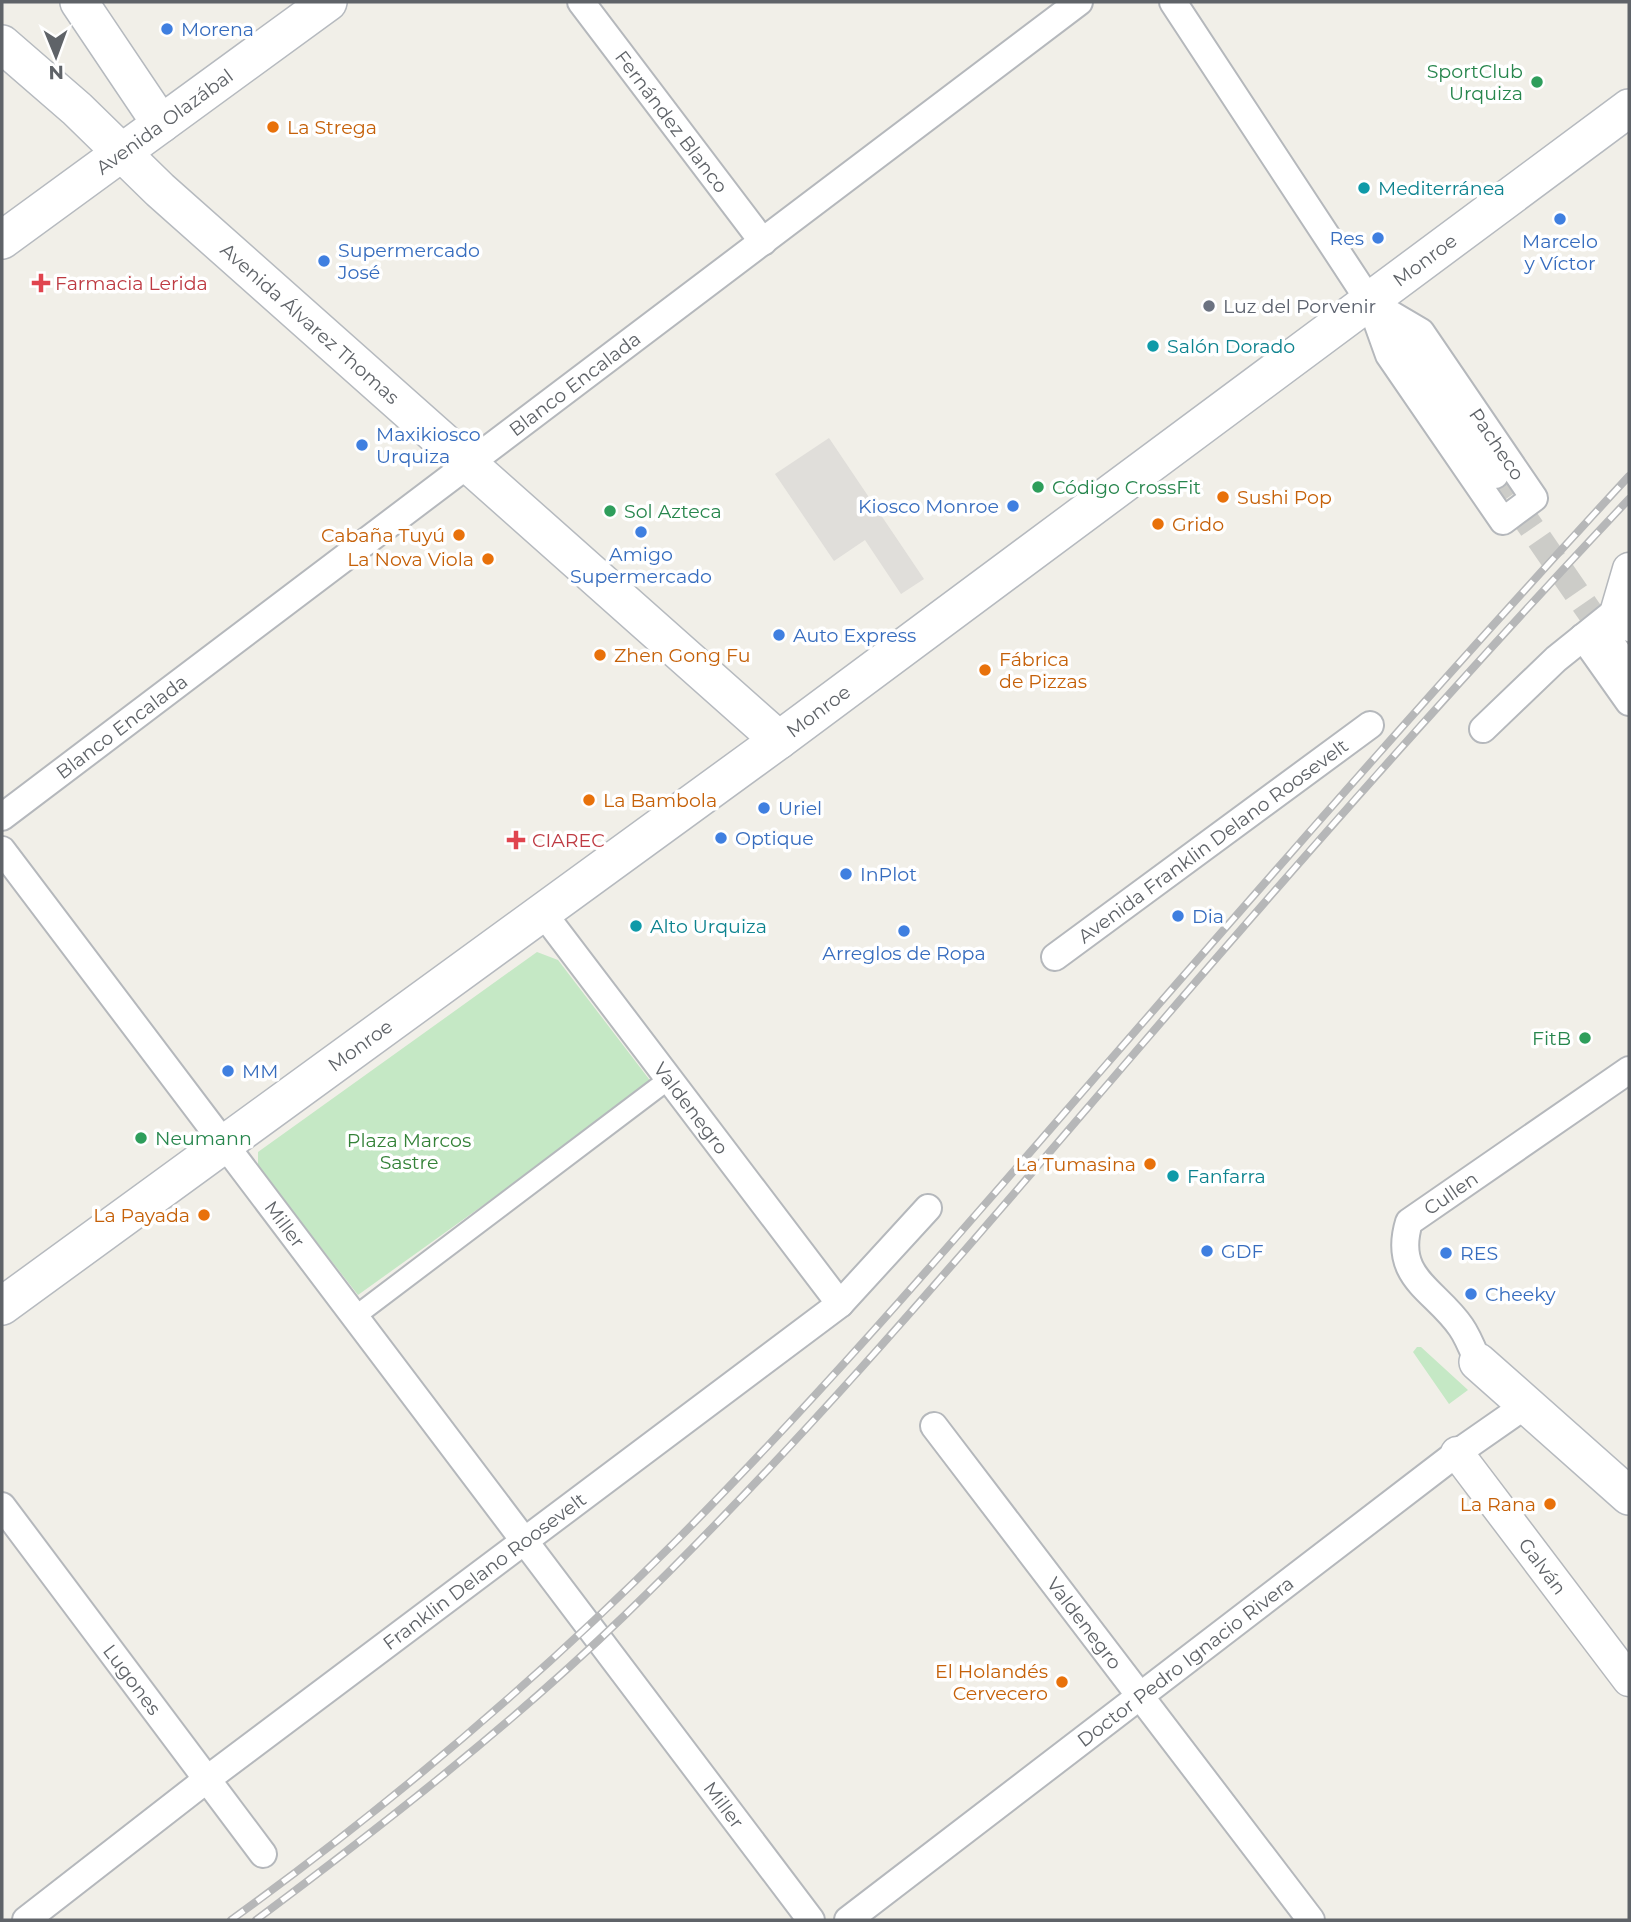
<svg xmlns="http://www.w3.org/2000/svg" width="1631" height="1922" font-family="Montserrat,sans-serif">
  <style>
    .industrial { fill: #e0deda }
    .green { fill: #c5e8c5 }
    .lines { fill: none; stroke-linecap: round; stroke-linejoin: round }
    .minor-tunnel { stroke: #ccccc8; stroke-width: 26; stroke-dasharray: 26 13; stroke-linecap: butt }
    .pedestrian-casing { stroke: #b5b8bc; stroke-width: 23 }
    .minor-casing { stroke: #b5b8bc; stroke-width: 30 }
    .tertiary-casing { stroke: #b5b8bc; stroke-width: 35 }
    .secondary-casing { stroke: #b6babf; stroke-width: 40 }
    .pedestrian { stroke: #fff; stroke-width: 19 }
    .minor { stroke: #fff; stroke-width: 26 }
    .tertiary { stroke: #fff; stroke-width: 32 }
    .secondary { stroke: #fff; stroke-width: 37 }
    .rail-casing { stroke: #b6b7b8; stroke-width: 8 }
    .rail { stroke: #fff; stroke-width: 5; stroke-dasharray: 16; stroke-linecap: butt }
    .shop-dot { fill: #3f7fe0; stroke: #fff; stroke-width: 2.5 }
    .leisure-dot { fill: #2e9e5b; stroke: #fff; stroke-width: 2.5 }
    .food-dot { fill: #e8710a; stroke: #fff; stroke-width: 2.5 }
    .culture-dot { fill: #0f9aa8; stroke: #fff; stroke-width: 2.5 }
    .health-dot { fill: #e0444e; stroke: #fff; stroke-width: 2.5 }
    .worship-dot { fill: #6b7280; stroke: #fff; stroke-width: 2.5 }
    .labels { text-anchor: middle; stroke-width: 7; stroke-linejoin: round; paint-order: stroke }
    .shop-label { font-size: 19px; fill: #366cbe; stroke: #fff; text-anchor: start }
    .leisure-label { font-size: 19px; fill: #27864d; stroke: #fff; text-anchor: start }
    .street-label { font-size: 19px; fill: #5f6368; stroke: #fff }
    .food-label { font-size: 19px; fill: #c56008; stroke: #fff; text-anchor: start }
    .culture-label { font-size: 19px; fill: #0d838f; stroke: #fff; text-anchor: start }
    .health-label { font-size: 19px; fill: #be3a42; stroke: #fff; text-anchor: start }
    .worship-label { font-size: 19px; fill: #5b616d; stroke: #fff; text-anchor: start }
    .park-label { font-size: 19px; fill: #348238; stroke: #fff }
  </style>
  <rect width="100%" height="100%" fill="#f1efe8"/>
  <!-- industrial -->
  <path class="industrial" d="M 829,438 L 924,579 L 901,594 L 865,540 L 834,561 L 775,474 Z"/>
  <!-- green -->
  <path class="green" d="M 537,952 L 558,960 L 652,1083 L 527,1186 L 521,1178 L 358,1295 L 258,1167 L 258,1152 Z
    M 1417,1347 L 1421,1347 L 1468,1390 L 1449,1404 L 1413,1352 Z"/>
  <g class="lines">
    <!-- minor-tunnel -->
    <path class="minor-tunnel" d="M 1495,475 L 1607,637"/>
    <defs>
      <path id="pedestrian" d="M 353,1318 L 669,1079"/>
      <g id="minor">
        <path id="s1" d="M 581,2 L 763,242"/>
        <path d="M 1173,2 L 1370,302 L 1403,342 L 1495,475"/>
        <path d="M 1370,302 L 1421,332 L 1534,498 L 1503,521 L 1389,355 Z"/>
        <path d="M 1583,637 L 1629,702"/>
        <path d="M 1607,637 L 1629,669"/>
        <path d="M 1483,729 L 1556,659 L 1617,610 L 1629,628"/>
        <path id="s2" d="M 2,817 L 1079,2"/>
        <path id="s3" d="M 2,850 L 811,1920"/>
        <path id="s4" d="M 543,913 L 840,1304"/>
        <path id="s5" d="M 1055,957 L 1370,725"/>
        <path id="s6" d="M 1478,1362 C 1473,1350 1468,1337 1461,1327 C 1435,1289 1392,1278 1409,1222 L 1629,1070"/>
        <path id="s7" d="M 934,1426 L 1311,1920"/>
        <path id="s8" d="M 2,1506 L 263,1854"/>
        <path id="s9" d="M 26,1920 L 206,1780 L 840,1304 L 928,1208"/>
        <path id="s10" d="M 848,1920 L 1457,1453 L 1526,1405"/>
      </g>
      <g id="tertiary">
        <path d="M 1617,610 L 1629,569"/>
        <path id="s11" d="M 1457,1453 L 1629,1680"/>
      </g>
      <g id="secondary">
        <path d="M 79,2 L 161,124"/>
        <path id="s12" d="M 2,44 L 77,109 L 160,190 L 779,740"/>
        <path id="s13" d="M 2,240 L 328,2"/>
        <path id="s14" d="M 2,1306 L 779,740 L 1629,108"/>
        <path d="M 1478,1362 L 1629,1496"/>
      </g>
    </defs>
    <!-- pedestrian casing -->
    <use href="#pedestrian" class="pedestrian-casing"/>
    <!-- minor casing -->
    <use href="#minor" class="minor-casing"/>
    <!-- tertiary casing -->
    <use href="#tertiary" class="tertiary-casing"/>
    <!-- secondary casing -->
    <use href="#secondary" class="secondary-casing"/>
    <!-- pedestrian -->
    <use href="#pedestrian" class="pedestrian"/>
    <!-- minor -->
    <use href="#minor" class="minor"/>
    <!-- tertiary -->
    <use href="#tertiary" class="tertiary"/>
    <!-- secondary -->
    <use href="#secondary" class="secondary"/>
    <defs>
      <path id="rail" d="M 231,1920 C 389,1806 539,1678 677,1540 C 824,1392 961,1232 1098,1074 C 1273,873 1448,672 1629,476
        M 256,1920 C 383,1825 510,1726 624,1616 C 805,1441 968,1247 1132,1056 C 1294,867 1459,679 1629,499"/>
    </defs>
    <!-- rail casing -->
    <use href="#rail" class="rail-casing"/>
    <!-- rail -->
    <use href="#rail" class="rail"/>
  </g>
  <!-- markers -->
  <g class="shop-dot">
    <circle cx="167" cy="29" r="7"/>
    <circle cx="1560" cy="219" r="7"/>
    <circle cx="1378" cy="238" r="7"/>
    <circle cx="324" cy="261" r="7"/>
    <circle cx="362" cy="445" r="7"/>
    <circle cx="1013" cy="506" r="7"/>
    <circle cx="641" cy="532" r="7"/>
    <circle cx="779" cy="635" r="7"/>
    <circle cx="764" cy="808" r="7"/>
    <circle cx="721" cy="838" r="7"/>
    <circle cx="846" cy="874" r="7"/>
    <circle cx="1178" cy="916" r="7"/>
    <circle cx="904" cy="931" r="7"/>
    <circle cx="228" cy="1071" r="7"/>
    <circle cx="1207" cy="1251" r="7"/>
    <circle cx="1446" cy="1253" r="7"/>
    <circle cx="1471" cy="1294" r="7"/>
  </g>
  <g class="leisure-dot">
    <circle cx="1537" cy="82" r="7"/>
    <circle cx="1038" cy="487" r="7"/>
    <circle cx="610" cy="511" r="7"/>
    <circle cx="1585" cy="1038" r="7"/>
    <circle cx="141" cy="1138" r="7"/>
  </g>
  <g class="food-dot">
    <circle cx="273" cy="127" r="7"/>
    <circle cx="1223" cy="497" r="7"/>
    <circle cx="1158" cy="524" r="7"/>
    <circle cx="459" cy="535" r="7"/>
    <circle cx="488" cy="559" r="7"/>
    <circle cx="600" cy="655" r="7"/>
    <circle cx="985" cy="670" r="7"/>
    <circle cx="589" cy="800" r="7"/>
    <circle cx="1150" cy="1164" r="7"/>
    <circle cx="204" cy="1215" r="7"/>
    <circle cx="1550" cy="1504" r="7"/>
    <circle cx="1062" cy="1682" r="7"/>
  </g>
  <g class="culture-dot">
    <circle cx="1364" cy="188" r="7"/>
    <circle cx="1153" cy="346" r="7"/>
    <circle cx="636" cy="926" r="7"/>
    <circle cx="1173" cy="1176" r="7"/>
  </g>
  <g class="health-dot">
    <path d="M37.5 272.5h7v7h7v7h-7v7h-7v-7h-7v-7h7z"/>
    <path d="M512.5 829.5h7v7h7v7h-7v7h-7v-7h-7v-7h7z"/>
  </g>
  <circle class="worship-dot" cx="1209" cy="306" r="7"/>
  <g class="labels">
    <!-- shop labels -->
    <g class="shop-label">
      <text x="181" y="36">Morena</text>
      <text x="1364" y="245" text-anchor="end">Res</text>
      <text x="1560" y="248" text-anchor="middle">Marcelo<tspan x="1560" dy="22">y Víctor</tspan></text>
      <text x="338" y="257">Supermercado<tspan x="338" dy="22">José</tspan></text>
      <text x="376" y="441">Maxikiosco<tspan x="376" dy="22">Urquiza</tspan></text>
      <text x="999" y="513" text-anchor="end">Kiosco Monroe</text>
      <text x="641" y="561" text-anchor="middle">Amigo<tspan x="641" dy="22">Supermercado</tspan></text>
      <text x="793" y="642">Auto Express</text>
      <text x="778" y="815">Uriel</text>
      <text x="735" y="845">Optique</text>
      <text x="860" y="881">InPlot</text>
      <text x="1192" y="923">Dia</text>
      <text x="904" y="960" text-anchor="middle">Arreglos de Ropa</text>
      <text x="242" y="1078">MM</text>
      <text x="1221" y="1258">GDF</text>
      <text x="1460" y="1260">RES</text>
      <text x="1485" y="1301">Cheeky</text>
    </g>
    <!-- leisure labels -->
    <g class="leisure-label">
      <text x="1523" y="78" text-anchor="end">SportClub<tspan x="1523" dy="22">Urquiza</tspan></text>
      <text x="1052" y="494">Código CrossFit</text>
      <text x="624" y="518">Sol Azteca</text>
      <text x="1571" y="1045" text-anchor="end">FitB</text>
      <text x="155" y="1145">Neumann</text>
    </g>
    <!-- street labels -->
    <g class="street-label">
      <text dy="7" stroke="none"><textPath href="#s13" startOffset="201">Avenida Olazábal</textPath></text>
      <text dy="7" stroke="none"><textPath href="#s1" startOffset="150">Fernández Blanco</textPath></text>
      <text dy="7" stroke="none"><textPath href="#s14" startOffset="1766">Monroe</textPath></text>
      <text dy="7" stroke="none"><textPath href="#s12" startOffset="416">Avenida Álvarez Thomas</textPath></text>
      <text dy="7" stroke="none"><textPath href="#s2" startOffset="718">Blanco Encalada</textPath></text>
      <text transform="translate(1497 444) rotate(56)" y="7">Pacheco</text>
      <text dy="7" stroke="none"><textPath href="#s14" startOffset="1010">Monroe</textPath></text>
      <text dy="7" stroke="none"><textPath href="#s2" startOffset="150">Blanco Encalada</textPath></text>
      <text dy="7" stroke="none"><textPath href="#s5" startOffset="196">Avenida Franklin Delano Roosevelt</textPath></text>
      <text dy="7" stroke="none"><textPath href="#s14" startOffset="443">Monroe</textPath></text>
      <text dy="7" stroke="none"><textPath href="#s4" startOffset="245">Valdenegro</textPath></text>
      <text dy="7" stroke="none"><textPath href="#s6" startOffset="215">Cullen</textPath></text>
      <text dy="7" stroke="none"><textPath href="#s3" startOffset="469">Miller</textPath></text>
      <text dy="7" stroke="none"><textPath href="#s11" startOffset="142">Galván</textPath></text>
      <text dy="7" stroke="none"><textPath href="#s9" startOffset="576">Franklin Delano Roosevelt</textPath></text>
      <text dy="7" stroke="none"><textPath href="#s7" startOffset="248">Valdenegro</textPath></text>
      <text dy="7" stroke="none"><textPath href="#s10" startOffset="425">Doctor Pedro Ignacio Rivera</textPath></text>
      <text dy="7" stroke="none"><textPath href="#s8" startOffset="217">Lugones</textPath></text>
      <text dy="7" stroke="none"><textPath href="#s3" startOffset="1197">Miller</textPath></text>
    </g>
    <!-- food labels -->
    <g class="food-label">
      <text x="287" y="134">La Strega</text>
      <text x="1237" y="504">Sushi Pop</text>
      <text x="1172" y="531">Grido</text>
      <text x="445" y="542" text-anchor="end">Cabaña Tuyú</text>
      <text x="474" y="566" text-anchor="end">La Nova Viola</text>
      <text x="614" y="662">Zhen Gong Fu</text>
      <text x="999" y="666">Fábrica<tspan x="999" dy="22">de Pizzas</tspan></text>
      <text x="603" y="807">La Bambola</text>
      <text x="1136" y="1171" text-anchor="end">La Tumasina</text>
      <text x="190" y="1222" text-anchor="end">La Payada</text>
      <text x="1536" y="1511" text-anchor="end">La Rana</text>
      <text x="1048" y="1678" text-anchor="end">El Holandés<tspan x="1048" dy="22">Cervecero</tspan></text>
    </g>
    <!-- culture labels -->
    <g class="culture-label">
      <text x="1378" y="195">Mediterránea</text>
      <text x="1167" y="353">Salón Dorado</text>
      <text x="650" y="933">Alto Urquiza</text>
      <text x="1187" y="1183">Fanfarra</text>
    </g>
    <!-- health labels -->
    <g class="health-label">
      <text x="55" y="290">Farmacia Lerida</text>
      <text x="532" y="847">CIAREC</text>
    </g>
    <!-- worship labels -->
    <g class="worship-label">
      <text x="1223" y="313">Luz del Porvenir</text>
    </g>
    <!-- park labels -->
    <g class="park-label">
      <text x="409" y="1147">Plaza Marcos<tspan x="409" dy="22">Sastre</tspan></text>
    </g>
  </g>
  <!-- border -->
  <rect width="1631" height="1922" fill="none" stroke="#5f6368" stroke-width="7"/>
  <!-- north arrow -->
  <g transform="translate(56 56) rotate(179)" stroke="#ffffff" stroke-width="5" paint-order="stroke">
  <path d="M0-5L12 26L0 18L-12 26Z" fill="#5f6368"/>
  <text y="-10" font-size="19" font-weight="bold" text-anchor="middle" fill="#5f6368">N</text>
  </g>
</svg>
